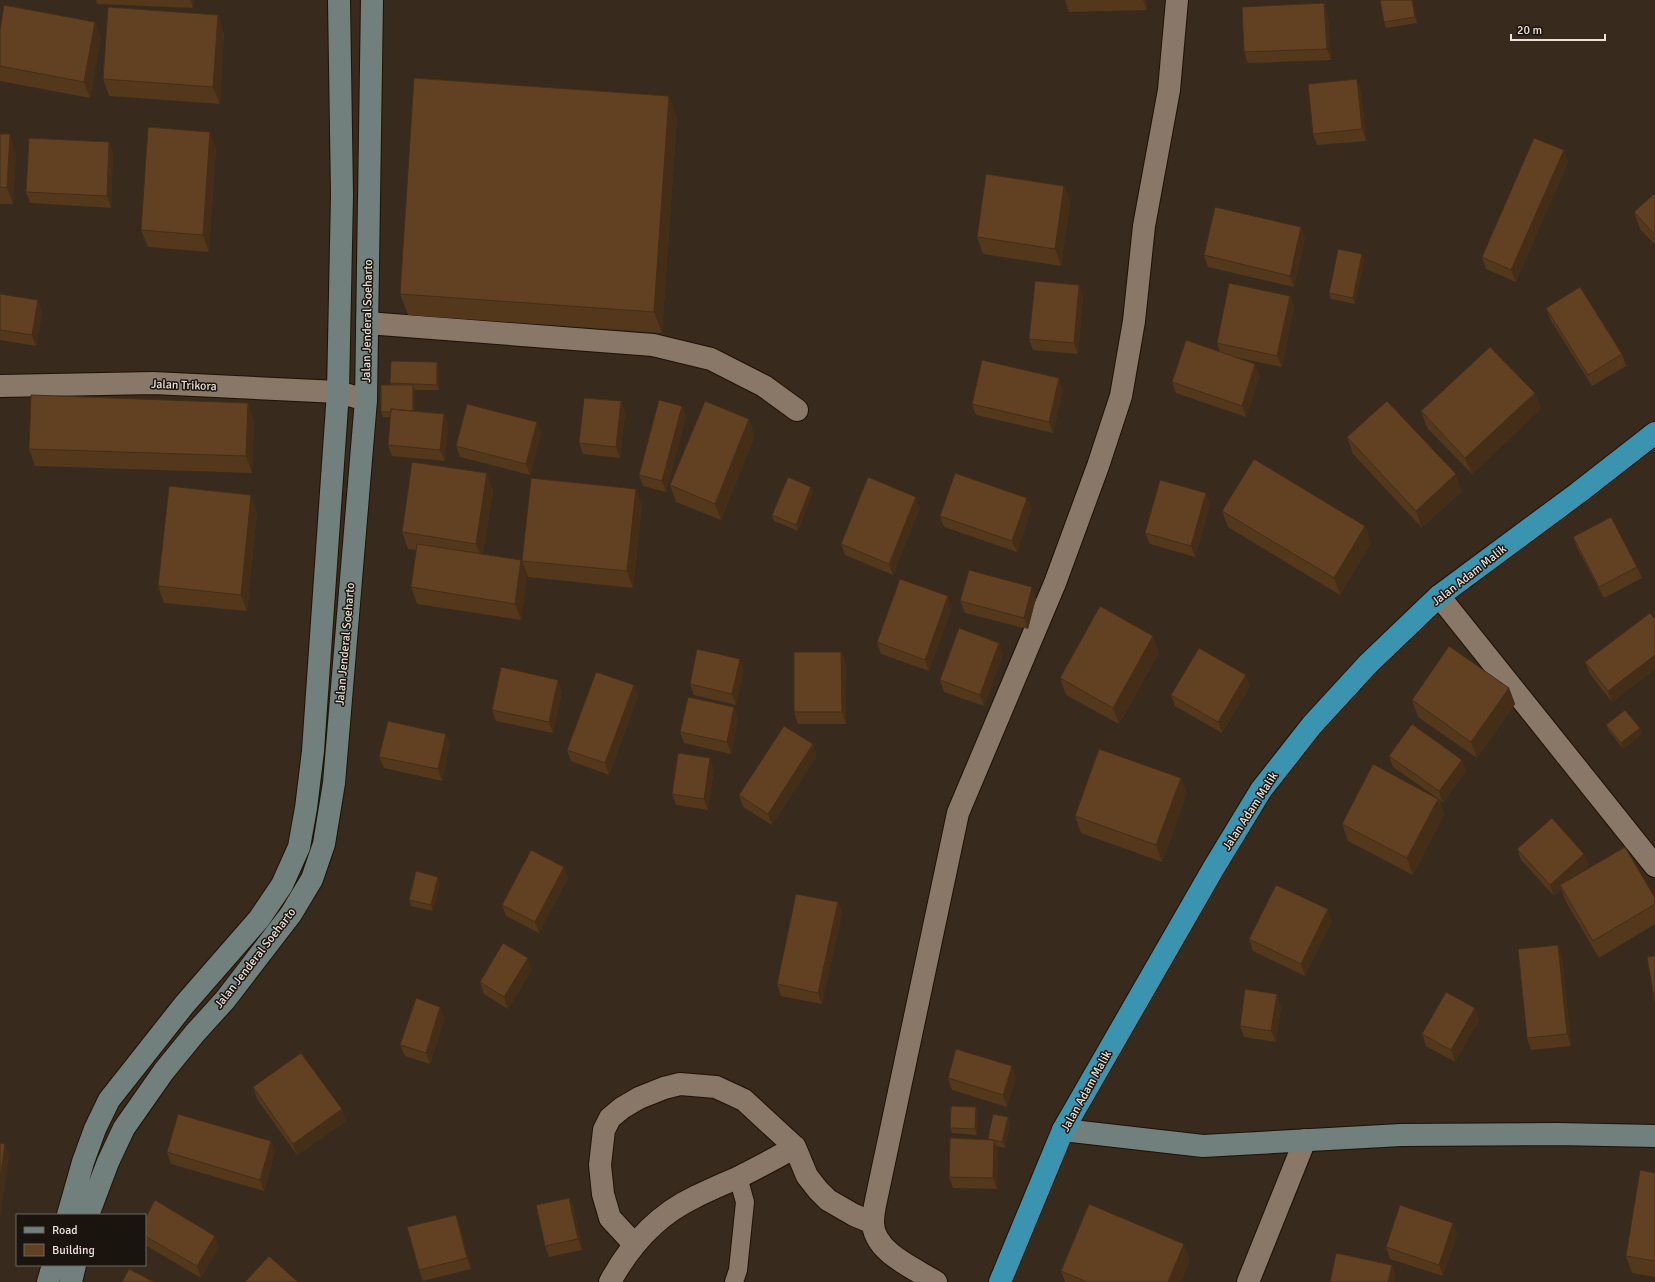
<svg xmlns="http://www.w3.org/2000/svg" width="1655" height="1282" font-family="Signika,sans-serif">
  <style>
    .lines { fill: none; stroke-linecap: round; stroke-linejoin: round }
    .lane-casing { stroke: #1f1205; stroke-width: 20 }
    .street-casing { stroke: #1f1205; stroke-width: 24 }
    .secondary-casing { stroke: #1f1205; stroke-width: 24 }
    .highway-casing { stroke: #1f1205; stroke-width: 24 }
    .lane { stroke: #897767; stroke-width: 18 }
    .street { stroke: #897767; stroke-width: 22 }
    .secondary { stroke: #71807d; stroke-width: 22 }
    .highway { stroke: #3a94b0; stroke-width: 22 }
    .wall { fill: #53381c }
    .shaded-wall { fill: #442e17 }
    .building { fill: #614121; stroke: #442e17 }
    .labels { text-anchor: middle; stroke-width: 3; stroke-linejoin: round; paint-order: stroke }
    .street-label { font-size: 12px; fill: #ece2d9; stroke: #1a140e }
  </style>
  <rect width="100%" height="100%" fill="#382a1c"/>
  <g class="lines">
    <defs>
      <path id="lane" d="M 734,1282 L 738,1270 L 745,1202 L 738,1177"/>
      <path id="street" d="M 367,323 L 653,345 L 711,359 L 764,386 L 797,410
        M 0,386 L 153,383 L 338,392 L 366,400
        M 1439,596 L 1655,866
        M 634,1244 L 610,1218 L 603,1194 L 600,1165 L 604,1130 L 610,1118 L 622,1108 L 639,1098 L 664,1088 L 680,1084 L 716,1087 L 744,1100 L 795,1147 L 807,1176 L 818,1190 L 828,1200 L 854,1215 L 873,1223
        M 610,1282 C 630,1245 657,1215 695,1197 C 709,1190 723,1184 737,1178 C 757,1168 776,1158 795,1147
        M 936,1282 C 914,1268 873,1252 873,1222 C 873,1212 876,1201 878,1191 L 958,813 L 1055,583 L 1098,466 L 1121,396 L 1134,321 L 1144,226 L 1169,90 L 1177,0
        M 1248,1282 L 1305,1140"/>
      <path id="secondary" d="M 1063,1130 L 1203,1146 L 1401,1135 L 1557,1134 L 1655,1136
        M 68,1215 L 83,1162 L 95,1129 L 109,1100 L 184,1005 L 259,919 L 282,885 L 299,847 L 306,808 L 313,751 L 338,392 L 342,195 L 339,0
        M 88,1215 L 108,1162 L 124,1128 L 164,1071 L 195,1033 L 225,1000 L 291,914 L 312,879 L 324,844 L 334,783 L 366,400 L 372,0
        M 48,1282 L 53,1265
        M 71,1282 L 75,1265"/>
      <path id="highway" d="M 1000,1282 L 1063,1130 L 1213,869 L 1261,790 L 1312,725 L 1368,664 L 1439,596 L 1578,493 L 1655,433"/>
    </defs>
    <!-- lane casing -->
    <use href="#lane" class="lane-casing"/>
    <!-- street casing -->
    <use href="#street" class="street-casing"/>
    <!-- secondary casing -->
    <use href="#secondary" class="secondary-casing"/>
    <!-- highway casing -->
    <use href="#highway" class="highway-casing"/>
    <!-- lane -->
    <use href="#lane" class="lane"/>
    <!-- street -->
    <use href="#street" class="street"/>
    <!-- secondary -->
    <use href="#secondary" class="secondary"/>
    <!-- highway -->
    <use href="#highway" class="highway"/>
  </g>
  <!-- wall -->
  <path class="wall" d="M 96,0 L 194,0 L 193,8 L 97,4 Z
    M 1065,0 L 1146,0 L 1147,10 L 1069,12 Z
    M 1380,0 L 1413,0 L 1417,23 L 1386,28 L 1384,22 Z
    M 1328,15 L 1331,60 L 1248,63 L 1244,52 Z
    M 95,22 L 101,38 L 90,98 L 0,81 L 0,30 Z
    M 224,32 L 220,104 L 109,96 L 103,79 Z
    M 1361,90 L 1366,141 L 1317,145 L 1313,134 Z
    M 669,96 L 677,118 L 662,333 L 408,315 L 400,294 Z
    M 0,134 L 16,151 L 13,204 L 0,204 Z
    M 109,142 L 113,154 L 111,208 L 30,203 L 26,192 Z
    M 216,148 L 209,252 L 148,247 L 141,230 Z
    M 1564,150 L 1568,162 L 1516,282 L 1486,269 L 1482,257 Z
    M 1064,186 L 1070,203 L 1061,266 L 983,254 L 977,237 Z
    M 1655,193 L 1655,245 L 1640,229 L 1634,212 Z
    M 1305,238 L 1294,287 L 1208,267 L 1204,255 Z
    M 1364,260 L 1355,304 L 1331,299 L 1329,293 Z
    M 1079,285 L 1083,297 L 1078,354 L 1033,350 L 1029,339 Z
    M 0,294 L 42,312 L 36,346 L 0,340 Z
    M 1290,296 L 1294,308 L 1282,367 L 1234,357 L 1260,376 L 1246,417 L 1176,393 L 1172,382 L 1220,352 L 1217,343 Z
    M 1546,308 L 1622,354 L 1626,366 L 1592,386 L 1550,319 Z
    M 437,362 L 439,368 L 439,390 L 415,390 L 415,411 L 444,414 L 448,425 L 445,461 L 392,456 L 388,445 L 391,417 L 383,417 L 381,412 L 391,385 L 390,383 Z
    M 1063,389 L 1053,433 L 976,415 L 972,404 Z
    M 1535,393 L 1541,409 L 1472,474 L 1427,428 L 1421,411 Z
    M 621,401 L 625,413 L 620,458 L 583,454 L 579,443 Z
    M 682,406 L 686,417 L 666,492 L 643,486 L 639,475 Z
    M 254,420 L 252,473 L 35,466 L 29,449 Z
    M 537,422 L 541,433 L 530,475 L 460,457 L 456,446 Z
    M 755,436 L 721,520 L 676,502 L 670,485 Z
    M 1347,437 L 1462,491 L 1422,528 L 1353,454 Z
    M 811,487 L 813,492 L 798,531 L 774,521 L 772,515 Z
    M 636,489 L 642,506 L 633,588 L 528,577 L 522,561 Z
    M 493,490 L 483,554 L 521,560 L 527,577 L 521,620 L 417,604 L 411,587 L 416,550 L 408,549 L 402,532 Z
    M 1206,493 L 1210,505 L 1195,557 L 1150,544 L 1145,533 Z
    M 1027,498 L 1031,510 L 1017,552 L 944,527 L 940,516 Z
    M 920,508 L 893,575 L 845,555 L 841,544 Z
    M 1222,511 L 1365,526 L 1371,543 L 1340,595 L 1228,527 Z
    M 257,512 L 247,611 L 164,603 L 158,586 Z
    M 1573,537 L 1637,567 L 1642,578 L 1604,598 L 1577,548 Z
    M 1036,598 L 1028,629 L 965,613 L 960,601 Z
    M 952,607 L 929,671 L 881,654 L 877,642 Z
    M 1655,619 L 1655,669 L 1612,702 L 1590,674 L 1585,662 Z
    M 999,643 L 1003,654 L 984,706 L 944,692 L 940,680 Z
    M 841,652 L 846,663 L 846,724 L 798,724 L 794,712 Z
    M 1159,653 L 1119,724 L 1066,695 L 1060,678 Z
    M 744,670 L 736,705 L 694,695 L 690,684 Z
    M 634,685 L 638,697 L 609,775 L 571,761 L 567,750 Z
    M 1250,686 L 1222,733 L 1175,706 L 1171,695 Z
    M 1509,688 L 1515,704 L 1477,758 L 1418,717 L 1412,700 Z
    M 562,691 L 553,733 L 496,721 L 492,710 Z
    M 738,719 L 731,754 L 684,743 L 680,732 Z
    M 1606,725 L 1640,728 L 1642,734 L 1623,749 L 1609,731 Z
    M 446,734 L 450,745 L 442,781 L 384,768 L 379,757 Z
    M 817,756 L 772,825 L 743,807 L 739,795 Z
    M 1389,756 L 1462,760 L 1466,771 L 1443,803 L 1439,799 L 1444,815 L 1413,875 L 1348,841 L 1342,824 L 1436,797 L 1393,767 Z
    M 714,769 L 708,810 L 676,805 L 672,794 Z
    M 1181,778 L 1187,794 L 1162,862 L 1081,833 L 1075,816 Z
    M 1517,849 L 1584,854 L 1589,865 L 1577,875 L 1655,898 L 1655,924 L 1599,958 L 1566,902 L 1561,889 L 1554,896 L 1521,860 Z
    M 564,867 L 568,878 L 539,933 L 506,916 L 502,905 Z
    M 440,883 L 433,911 L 411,906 L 409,900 Z
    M 838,902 L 842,914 L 822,1004 L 781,996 L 777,984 Z
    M 1332,921 L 1305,976 L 1253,951 L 1249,939 Z
    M 1558,945 L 1562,956 L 1571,1046 L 1531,1050 L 1527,1038 Z
    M 532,970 L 508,1009 L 484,994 L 480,982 Z
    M 1281,1006 L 1276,1042 L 1244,1037 L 1240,1026 Z
    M 445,1018 L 430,1064 L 405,1056 L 400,1045 Z
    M 1479,1020 L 1455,1062 L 1426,1046 L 1422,1034 Z
    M 1016,1077 L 1007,1107 L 952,1090 L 948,1078 Z
    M 253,1087 L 346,1121 L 297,1155 L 257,1099 Z
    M 978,1113 L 977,1135 L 952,1133 L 950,1128 Z
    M 1008,1117 L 1010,1123 L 1005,1148 L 996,1146 L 998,1151 L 997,1189 L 953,1188 L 949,1177 L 988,1139 Z
    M 271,1141 L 275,1152 L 264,1191 L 171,1164 L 167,1152 Z
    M 1655,1173 L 1655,1277 L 1632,1273 L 1626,1256 Z
    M 569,1198 L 574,1209 L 582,1250 L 549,1257 L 545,1246 Z
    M 456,1215 L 460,1226 L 471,1269 L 423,1281 L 419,1270 Z
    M 145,1219 L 215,1236 L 219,1247 L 201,1278 L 145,1245 Z
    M 1457,1234 L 1443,1276 L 1390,1259 L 1386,1247 Z
    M 1190,1260 L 1181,1282 L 1065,1282 L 1061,1271 Z"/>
  <!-- shaded-wall -->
  <path class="shaded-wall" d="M 191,0 L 194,0 L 193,8 Z
    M 1143,0 L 1146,0 L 1147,10 Z
    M 1412,0 L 1413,0 L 1417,23 L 1415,17 Z
    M 1324,3 L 1328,15 L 1331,60 L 1327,49 Z
    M 218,15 L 224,32 L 220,104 L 213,87 Z
    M 95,22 L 101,38 L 90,98 L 84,82 Z
    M 1357,79 L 1361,90 L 1366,141 L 1362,129 Z
    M 669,96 L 677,118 L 662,333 L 654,312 Z
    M 210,132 L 216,148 L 209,252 L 203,235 Z
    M 10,134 L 16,151 L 13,204 L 7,188 Z
    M 109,142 L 113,154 L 111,208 L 107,196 Z
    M 1564,150 L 1568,162 L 1516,282 L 1511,270 Z
    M 1064,186 L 1070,203 L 1061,266 L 1055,249 Z
    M 1301,227 L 1305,238 L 1294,287 L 1290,276 Z
    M 1362,254 L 1364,260 L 1355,304 L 1353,298 Z
    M 1079,285 L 1083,297 L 1078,354 L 1074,343 Z
    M 1290,296 L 1294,308 L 1282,367 L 1277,356 Z
    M 38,300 L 42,312 L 36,346 L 32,335 Z
    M 437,362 L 439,368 L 439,390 L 437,385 Z
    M 1255,364 L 1260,376 L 1246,417 L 1242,406 Z
    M 1059,378 L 1063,389 L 1053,433 L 1049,422 Z
    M 413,385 L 415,391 L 415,418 L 413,412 Z
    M 1535,393 L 1541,409 L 1472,474 L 1465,458 Z
    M 621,401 L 625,413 L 620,458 L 616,447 Z
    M 248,403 L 254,420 L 252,473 L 246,456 Z
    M 682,406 L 686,417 L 666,492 L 662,481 Z
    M 444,414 L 448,425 L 445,461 L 440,450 Z
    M 749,419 L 755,436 L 721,520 L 715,504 Z
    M 537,422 L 541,433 L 530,475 L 526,464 Z
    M 487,473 L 493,490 L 482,560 L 476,544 Z
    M 1456,474 L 1462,491 L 1422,528 L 1416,511 Z
    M 811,487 L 813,492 L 798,531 L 796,525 Z
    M 636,489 L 642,506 L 633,588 L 627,571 Z
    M 1206,493 L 1210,505 L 1195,557 L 1191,546 Z
    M 251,495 L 257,512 L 247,611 L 241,595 Z
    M 916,497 L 920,508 L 893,575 L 889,564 Z
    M 1027,498 L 1031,510 L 1017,552 L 1012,541 Z
    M 1365,526 L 1371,543 L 1340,595 L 1334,578 Z
    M 521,560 L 527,577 L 521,620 L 515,604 Z
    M 1032,587 L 1036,598 L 1028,629 L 1024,618 Z
    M 948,596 L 952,607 L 929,671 L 925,660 Z
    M 1153,636 L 1159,653 L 1119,724 L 1113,708 Z
    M 999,643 L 1003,654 L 984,706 L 980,695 Z
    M 841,652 L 846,663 L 846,724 L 842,712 Z
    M 1655,655 L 1655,669 L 1612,702 L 1608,691 Z
    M 740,659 L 744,670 L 736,705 L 732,694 Z
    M 1246,675 L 1250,686 L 1222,733 L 1218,722 Z
    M 558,680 L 562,691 L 553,733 L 549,722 Z
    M 634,685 L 638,697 L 609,775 L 605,763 Z
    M 1509,688 L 1515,704 L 1477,758 L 1471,742 Z
    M 734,707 L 738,719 L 731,754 L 727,742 Z
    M 1640,728 L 1642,734 L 1623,749 L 1621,743 Z
    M 446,734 L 450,745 L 442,781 L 438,769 Z
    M 813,744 L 817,756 L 772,825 L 768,814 Z
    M 710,758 L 714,769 L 708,810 L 704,799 Z
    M 1462,760 L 1466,771 L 1443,803 L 1439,791 Z
    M 1181,778 L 1187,794 L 1162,862 L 1156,845 Z
    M 1438,799 L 1444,815 L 1413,875 L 1407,858 Z
    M 1584,854 L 1589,865 L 1562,889 L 1560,885 L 1561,890 L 1554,896 L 1550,885 Z
    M 564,867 L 568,878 L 539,933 L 535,922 Z
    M 438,877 L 440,883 L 433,911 L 431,905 Z
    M 838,902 L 842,914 L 822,1004 L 818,993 Z
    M 1328,909 L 1332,921 L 1305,976 L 1301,964 Z
    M 1558,945 L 1562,956 L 1571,1046 L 1567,1034 Z
    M 528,958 L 532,970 L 508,1009 L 504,997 Z
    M 1277,994 L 1281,1006 L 1276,1042 L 1271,1031 Z
    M 440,1007 L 445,1018 L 430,1064 L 426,1053 Z
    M 1475,1008 L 1479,1020 L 1455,1062 L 1451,1050 Z
    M 1012,1066 L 1016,1077 L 1007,1107 L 1003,1095 Z
    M 976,1107 L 978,1113 L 977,1135 L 975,1129 Z
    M 342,1109 L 346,1121 L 297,1155 L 293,1144 Z
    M 1008,1117 L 1010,1123 L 1005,1148 L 1002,1142 Z
    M 994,1140 L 998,1151 L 997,1189 L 993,1178 Z
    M 271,1141 L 275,1152 L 264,1191 L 260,1180 Z
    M 5,1144 L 9,1155 L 0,1222 L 0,1180 Z
    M 569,1198 L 574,1209 L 582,1250 L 578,1239 Z
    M 456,1215 L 460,1226 L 471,1269 L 467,1258 Z
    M 1453,1223 L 1457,1234 L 1443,1276 L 1439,1265 Z
    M 215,1236 L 219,1247 L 201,1278 L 197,1266 Z
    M 1184,1244 L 1190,1260 L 1181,1282 L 1168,1282 Z
    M 1392,1265 L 1396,1276 L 1395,1282 L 1388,1282 Z"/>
  <!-- building -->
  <path class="building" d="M 1380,0 L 1412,0 L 1415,17 L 1384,22 Z
    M 1324,3 L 1327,49 L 1244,52 L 1242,7 Z
    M 4,5 L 95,22 L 84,82 L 0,66 L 0,30 Z
    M 108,7 L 218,15 L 213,87 L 103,79 Z
    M 414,78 L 669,96 L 654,312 L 400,294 Z
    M 1357,79 L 1362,129 L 1313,134 L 1308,84 Z
    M 148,127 L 210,132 L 203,235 L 141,230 Z
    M 0,134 L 10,134 L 7,188 L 0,187 Z
    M 29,138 L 109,142 L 107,196 L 26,192 Z
    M 1534,138 L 1564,150 L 1511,270 L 1482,257 Z
    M 986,174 L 1064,186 L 1055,249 L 977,237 Z
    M 1655,193 L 1655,235 L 1634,212 Z
    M 1215,207 L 1301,227 L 1290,276 L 1204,255 Z
    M 1338,249 L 1362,254 L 1353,298 L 1329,293 Z
    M 1035,281 L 1079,285 L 1074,343 L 1029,339 Z
    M 1229,283 L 1290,296 L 1277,356 L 1217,343 Z
    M 1580,287 L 1622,354 L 1588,375 L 1546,308 Z
    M 0,294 L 38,300 L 32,335 L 0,330 Z
    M 1186,340 L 1255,364 L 1242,406 L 1172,382 Z
    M 1490,347 L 1535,393 L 1465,458 L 1421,411 Z
    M 982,360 L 1059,378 L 1049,422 L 972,404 Z
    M 391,361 L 437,362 L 437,385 L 390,383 Z
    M 381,385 L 413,385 L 413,411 L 391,409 L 391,412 L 381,412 Z
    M 31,395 L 248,403 L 246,456 L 29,449 Z
    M 584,398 L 621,401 L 616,447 L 579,443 Z
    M 659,400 L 682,406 L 662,481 L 639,475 Z
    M 705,401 L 749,419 L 715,504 L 670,485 Z
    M 1387,401 L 1456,474 L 1416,511 L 1347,437 Z
    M 467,404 L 537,422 L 526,464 L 456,446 Z
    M 391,409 L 444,414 L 440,450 L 388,445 Z
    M 1254,459 L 1365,526 L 1334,578 L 1222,511 Z
    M 412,462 L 487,473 L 476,544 L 402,532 Z
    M 955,473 L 1027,498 L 1012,541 L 940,516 Z
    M 788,477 L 811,487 L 796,525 L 772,515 Z
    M 868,477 L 916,497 L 889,564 L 841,544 Z
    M 531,478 L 636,489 L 627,571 L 522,561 Z
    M 1160,480 L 1206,493 L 1191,546 L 1145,533 Z
    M 169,486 L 251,495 L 241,595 L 158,586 Z
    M 1611,517 L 1637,567 L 1599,587 L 1573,537 Z
    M 417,544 L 521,560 L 515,604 L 411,587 Z
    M 969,570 L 1032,587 L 1024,618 L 960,601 Z
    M 900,579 L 948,596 L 925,660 L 877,642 Z
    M 1100,606 L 1153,636 L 1113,708 L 1060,678 Z
    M 1650,613 L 1655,619 L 1655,655 L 1608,691 L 1585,662 Z
    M 959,628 L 999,643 L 980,695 L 940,680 Z
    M 1449,646 L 1509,688 L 1471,742 L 1412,700 Z
    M 1199,648 L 1246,675 L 1218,722 L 1171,695 Z
    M 697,649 L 740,659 L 732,694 L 690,684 Z
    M 794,652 L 841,652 L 842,712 L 794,712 Z
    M 501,667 L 558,680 L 549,722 L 492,710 Z
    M 596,672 L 634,685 L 605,763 L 567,750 Z
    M 688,697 L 734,707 L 727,742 L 680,732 Z
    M 1625,710 L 1640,728 L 1621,743 L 1606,725 Z
    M 388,721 L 446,734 L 438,769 L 379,757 Z
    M 1412,724 L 1462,760 L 1439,791 L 1389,756 Z
    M 784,726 L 813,744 L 768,814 L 739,795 Z
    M 1099,749 L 1181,778 L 1156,845 L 1075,816 Z
    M 678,753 L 710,758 L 704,799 L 672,794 Z
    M 1373,764 L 1438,799 L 1407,858 L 1342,824 Z
    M 1552,818 L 1584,854 L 1550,885 L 1517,849 Z
    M 1625,847 L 1655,898 L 1655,904 L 1593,941 L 1560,885 Z
    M 531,850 L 564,867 L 535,922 L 502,905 Z
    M 416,871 L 438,877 L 431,905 L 409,900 Z
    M 1276,885 L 1328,909 L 1301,964 L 1249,939 Z
    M 796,894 L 838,902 L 818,993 L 777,984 Z
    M 503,943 L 528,958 L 504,997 L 480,982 Z
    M 1558,945 L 1567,1034 L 1527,1038 L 1518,949 Z
    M 1655,956 L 1655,1003 L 1647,957 Z
    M 1245,989 L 1277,994 L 1271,1031 L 1240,1026 Z
    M 1446,992 L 1475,1008 L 1451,1050 L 1422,1034 Z
    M 416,998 L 440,1007 L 426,1053 L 400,1045 Z
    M 956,1049 L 1012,1066 L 1003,1095 L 948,1078 Z
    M 301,1053 L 342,1109 L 293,1144 L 253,1087 Z
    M 951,1106 L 976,1107 L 975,1129 L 950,1128 Z
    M 178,1114 L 271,1141 L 260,1180 L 167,1152 Z
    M 993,1114 L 1008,1117 L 1002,1142 L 994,1140 L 988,1139 Z
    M 950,1138 L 994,1140 L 993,1178 L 949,1177 Z
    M 0,1143 L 5,1144 L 0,1180 Z
    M 1640,1170 L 1655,1173 L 1655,1261 L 1626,1256 Z
    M 569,1198 L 578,1239 L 545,1246 L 536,1205 Z
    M 155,1200 L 215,1236 L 197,1266 L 145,1236 L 145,1219 Z
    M 1089,1204 L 1184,1244 L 1168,1282 L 1087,1282 L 1061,1271 Z
    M 1400,1205 L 1453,1223 L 1439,1265 L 1386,1247 Z
    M 456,1215 L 467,1258 L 419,1270 L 407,1227 Z
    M 1336,1253 L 1392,1265 L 1388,1282 L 1330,1282 Z
    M 269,1256 L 298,1282 L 245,1282 Z
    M 129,1269 L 154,1282 L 122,1282 Z"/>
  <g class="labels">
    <!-- street labels -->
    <g class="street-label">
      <text transform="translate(367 321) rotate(-89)" y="4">Jalan Jenderal Soeharto</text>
      <text transform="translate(184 385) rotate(2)" y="4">Jalan Trikora</text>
      <text transform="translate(1469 575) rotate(-38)" y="4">Jalan Adam Malik</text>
      <text transform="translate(345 644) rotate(-85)" y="4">Jalan Jenderal Soeharto</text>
      <text transform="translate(1250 811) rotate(-57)" y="4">Jalan Adam Malik</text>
      <text transform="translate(255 958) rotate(-52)" y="4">Jalan Jenderal Soeharto</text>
      <text transform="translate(1086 1091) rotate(-61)" y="4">Jalan Adam Malik</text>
    </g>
  </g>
  <!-- legend -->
  <rect x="16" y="1214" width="130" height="52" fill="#1a140e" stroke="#6e665f"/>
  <rect x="24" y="1227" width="20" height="6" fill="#71807d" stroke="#6e665f"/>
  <text x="52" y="1234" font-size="12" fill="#ece2d9">Road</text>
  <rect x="24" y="1244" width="20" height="12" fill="#614121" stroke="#6e665f"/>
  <text x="52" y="1254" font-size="12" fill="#ece2d9">Building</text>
  <!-- scale -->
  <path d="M1511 34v6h94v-6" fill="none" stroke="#ece2d9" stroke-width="2"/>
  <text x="1517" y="34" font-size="12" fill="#ece2d9" stroke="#1a140e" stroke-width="3" paint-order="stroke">20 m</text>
</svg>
